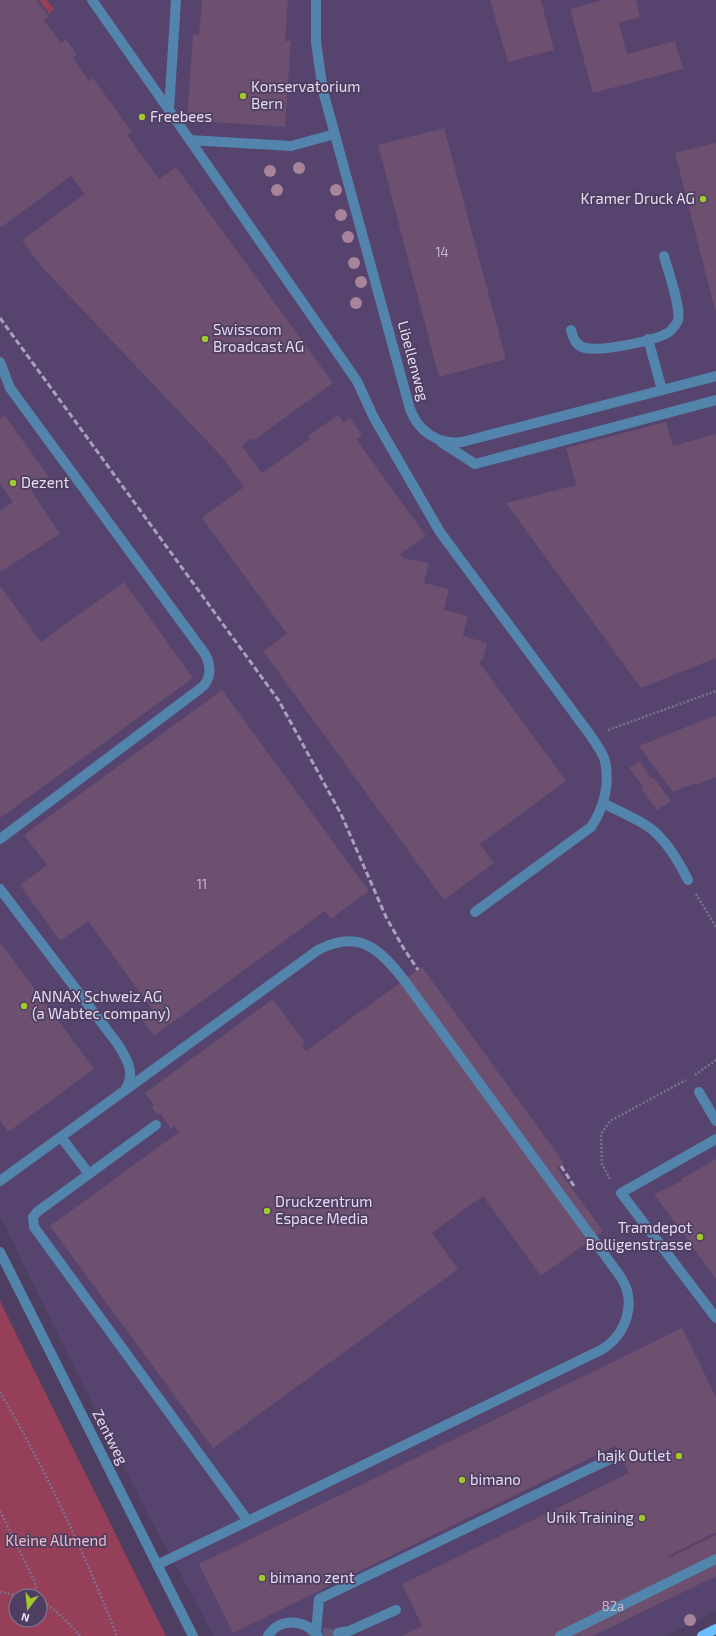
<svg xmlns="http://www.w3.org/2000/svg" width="716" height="1636" font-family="'Exo 2',sans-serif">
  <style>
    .built { fill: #56436e }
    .green { fill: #953f59; fill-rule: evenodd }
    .building { fill: #6d4f70 }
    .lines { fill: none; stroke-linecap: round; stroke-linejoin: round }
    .minor-tunnel { stroke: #645677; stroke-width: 10; stroke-dasharray: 10 5; stroke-linecap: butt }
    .path { stroke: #7d6f8f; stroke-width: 2.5; stroke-dasharray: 2 2; stroke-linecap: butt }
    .minor { stroke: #5384ac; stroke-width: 10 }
    .major { stroke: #6bbdfd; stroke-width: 10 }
    .rail { stroke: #aba0bb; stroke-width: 3; stroke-dasharray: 6 3; stroke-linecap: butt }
    .minor-bridge { stroke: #5384ac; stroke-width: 10 }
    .tree { fill: #a7849a }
    .poi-dot { fill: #a0c92b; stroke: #4e3e62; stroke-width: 1.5 }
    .labels { text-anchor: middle; stroke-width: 3.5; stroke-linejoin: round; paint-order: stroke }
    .number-label { font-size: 13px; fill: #c6b8d1 }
    .poi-label { font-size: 15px; fill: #e4dbf1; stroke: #4e3e62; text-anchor: start }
    .street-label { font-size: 15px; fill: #e4dbf1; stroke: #4e3e62 }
    .park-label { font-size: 15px; fill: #f0bdc8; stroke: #4e3e62 }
  </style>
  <rect width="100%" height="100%" fill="#4e3e62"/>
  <!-- built -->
  <path class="built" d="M 0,0 L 716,0 L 716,1611 L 666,1636 L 214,1636 L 146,1511 L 61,1341 L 0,1216 Z"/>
  <!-- green -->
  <path class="green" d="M 39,0 L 47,0 L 54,9 L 49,14 Z
    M 0,1301 L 166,1636 L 0,1636 ZM 16,1596 L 40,1596 L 40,1620 L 16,1620 Z"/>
  <!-- building -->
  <path class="building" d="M 0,0 L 36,0 L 49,17 L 44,20 L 61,43 L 66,39 L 77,55 L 73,58 L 89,81 L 93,78 L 132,132 L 127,135 L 159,179 L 176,167 L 333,383 L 253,441 L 251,438 L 242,446 L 262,473 L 310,439 L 308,436 L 338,415 L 344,423 L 350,418 L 362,435 L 356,439 L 426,536 L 400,554 L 403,558 L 429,563 L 424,583 L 449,589 L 444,610 L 468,616 L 463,636 L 487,643 L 483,660 L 479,662 L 566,781 L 480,844 L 494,863 L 444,900 L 263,651 L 287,634 L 202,518 L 244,487 L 224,459 L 41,266 L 22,240 L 85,194 L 71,176 L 0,228 Z
    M 202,0 L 288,0 L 285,41 L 291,41 L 285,127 L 187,120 L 193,34 L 199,35 Z
    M 490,0 L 541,0 L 554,50 L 508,62 Z
    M 603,0 L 636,0 L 640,17 L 619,23 L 627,54 L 675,41 L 683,69 L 593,93 L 570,9 Z
    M 444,128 L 506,359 L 439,377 L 378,145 Z
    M 716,143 L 716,310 L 715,310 L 675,153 Z
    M 5,416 L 49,477 L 31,490 L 60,534 L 0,572 L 0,511 L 13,502 L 0,484 L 0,419 Z
    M 666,422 L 673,446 L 716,434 L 716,658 L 641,688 L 506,503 L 576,485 L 566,448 Z
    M 124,582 L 193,678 L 0,818 L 0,586 L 41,642 Z
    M 222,690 L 369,891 L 331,919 L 325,911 L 154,1036 L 140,1017 L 152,1009 L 88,921 L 60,941 L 20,885 L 47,865 L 24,835 Z
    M 716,715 L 716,777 L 696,785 L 695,783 L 673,792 L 639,746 Z
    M 639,761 L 652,779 L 654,778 L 671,801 L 657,810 L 641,788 L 643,786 L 629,768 Z
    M 0,942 L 94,1069 L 8,1132 L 0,1120 Z
    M 422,967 L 564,1163 L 557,1168 L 603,1231 L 541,1276 L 483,1196 L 432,1233 L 458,1269 L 213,1448 L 50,1226 L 179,1132 L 174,1126 L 171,1129 L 160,1113 L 157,1115 L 152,1107 L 154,1105 L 145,1093 L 273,999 L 305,1043 L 302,1046 L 306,1051 Z
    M 716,1159 L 716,1279 L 654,1194 L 682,1181 L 681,1179 Z
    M 682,1328 L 716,1397 L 716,1532 L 668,1556 L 669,1558 L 716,1535 L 716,1576 L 593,1636 L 401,1636 L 422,1626 L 402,1584 L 629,1473 L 615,1446 L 233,1633 L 199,1564 Z"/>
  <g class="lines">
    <!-- minor-tunnel -->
    <path class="minor-tunnel" d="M 309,1630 L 320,1634 L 338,1633"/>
    <!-- path -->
    <path class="path" d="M 608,730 L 716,691
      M 696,894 L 716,927
      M 695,1075 L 716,1060
      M 610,1179 L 602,1164 L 601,1134 L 610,1121 L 686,1080
      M 0,1392 C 46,1470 84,1552 117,1636
      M 0,1511 L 35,1582 L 38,1596
      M 0,1592 L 21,1596
      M 40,1600 C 56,1610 68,1622 80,1636"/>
    <!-- minor -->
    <path class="minor" d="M 92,0 L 169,110
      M 176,0 L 169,110 L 357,381 L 374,418 L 440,532 L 591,736 C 596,744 603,753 605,761 C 610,784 604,808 591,827 L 475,912
      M 316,0 L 316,42 L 323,91 L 410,409 C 418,431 438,445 462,442 L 716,376
      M 190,140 L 291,146 L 335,134
      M 571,330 C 573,337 575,344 582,347 C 597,353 656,341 669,332 C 672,330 677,323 678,320 C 681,306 668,271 664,256
      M 648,339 L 662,390
      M 0,362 L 10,388 L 205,654 C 211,665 212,679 201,688 L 0,839
      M 441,442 L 475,464 L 716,400
      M 603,803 C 618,811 636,818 650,828 C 666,840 679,862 688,880
      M 0,889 L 117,1043 C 127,1059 137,1074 124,1091 L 0,1181
      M 124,1091 L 318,950 C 359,929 379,948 404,980 L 620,1276 C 638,1302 626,1335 601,1350 L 157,1565
      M 699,1092 L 716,1121
      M 156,1125 L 37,1212 L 33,1217 L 34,1227 L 248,1521
      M 61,1137 L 89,1174
      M 716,1139 L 621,1193 L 716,1318
      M 0,1252 L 193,1636
      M 316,1632 L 319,1599 L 610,1459
      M 338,1633 L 349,1631 L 396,1610
      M 560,1636 L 716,1559"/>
    <!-- major -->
    <path class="major" d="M 702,1636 L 716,1629"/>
    <!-- rail -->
    <path class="rail" d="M 0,318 L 279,701 L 341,814 L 386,917 L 404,949 L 418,970
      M 561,1166 L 574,1186"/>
    <!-- minor-bridge -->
    <path class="minor-bridge" d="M 268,1636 C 279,1617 305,1619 318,1636"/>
  </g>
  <!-- trees -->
  <g class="tree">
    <circle cx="299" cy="168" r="6"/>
    <circle cx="270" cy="171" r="6"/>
    <circle cx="277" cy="190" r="6"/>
    <circle cx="336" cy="190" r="6"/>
    <circle cx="341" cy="215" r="6"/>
    <circle cx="348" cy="237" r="6"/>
    <circle cx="354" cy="263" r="6"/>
    <circle cx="361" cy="282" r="6"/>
    <circle cx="356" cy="303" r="6"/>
    <circle cx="690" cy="1620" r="6"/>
  </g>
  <!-- markers -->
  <g class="poi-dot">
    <circle cx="243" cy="96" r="4"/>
    <circle cx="142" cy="117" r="4"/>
    <circle cx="703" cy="199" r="4"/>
    <circle cx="205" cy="339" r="4"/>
    <circle cx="13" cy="483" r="4"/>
    <circle cx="24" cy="1006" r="4"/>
    <circle cx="267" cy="1211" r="4"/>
    <circle cx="700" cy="1237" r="4"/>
    <circle cx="679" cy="1456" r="4"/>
    <circle cx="462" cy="1480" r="4"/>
    <circle cx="642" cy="1518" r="4"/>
    <circle cx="262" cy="1578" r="4"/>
  </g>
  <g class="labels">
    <!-- number labels -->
    <g class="number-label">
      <text x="442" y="257">14</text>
      <text x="202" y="889">11</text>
      <text x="613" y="1611">82a</text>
    </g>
    <!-- poi labels -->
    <g class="poi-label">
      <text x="251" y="92">Konservatorium<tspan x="251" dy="17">Bern</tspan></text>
      <text x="150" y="122">Freebees</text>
      <text x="695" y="204" text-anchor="end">Kramer Druck AG</text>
      <text x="213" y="335">Swisscom<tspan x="213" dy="17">Broadcast AG</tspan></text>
      <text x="21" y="488">Dezent</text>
      <text x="32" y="1002">ANNAX Schweiz AG<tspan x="32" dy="17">(a Wabtec company)</tspan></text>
      <text x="275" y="1207">Druckzentrum<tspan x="275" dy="17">Espace Media</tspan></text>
      <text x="692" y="1233" text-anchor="end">Tramdepot<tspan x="692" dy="17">Bolligenstrasse</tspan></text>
      <text x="671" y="1461" text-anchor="end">hajk Outlet</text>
      <text x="470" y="1485">bimano</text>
      <text x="634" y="1523" text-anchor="end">Unik Training</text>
      <text x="270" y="1583">bimano zent</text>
    </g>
    <!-- street labels -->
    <g class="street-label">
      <text transform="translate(413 361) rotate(75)" y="5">Libellenweg</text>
      <text transform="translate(110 1437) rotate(63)" y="5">Zentweg</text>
    </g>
    <!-- park labels -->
    <g class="park-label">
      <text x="56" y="1546">Kleine Allmend</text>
    </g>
  </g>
  <!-- north arrow -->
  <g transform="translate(28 1608) rotate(196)"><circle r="19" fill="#4e3e62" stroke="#8a7d9b"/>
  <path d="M0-3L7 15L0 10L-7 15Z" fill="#a0c92b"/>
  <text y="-6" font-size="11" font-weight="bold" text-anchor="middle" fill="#e4dbf1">N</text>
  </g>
</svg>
